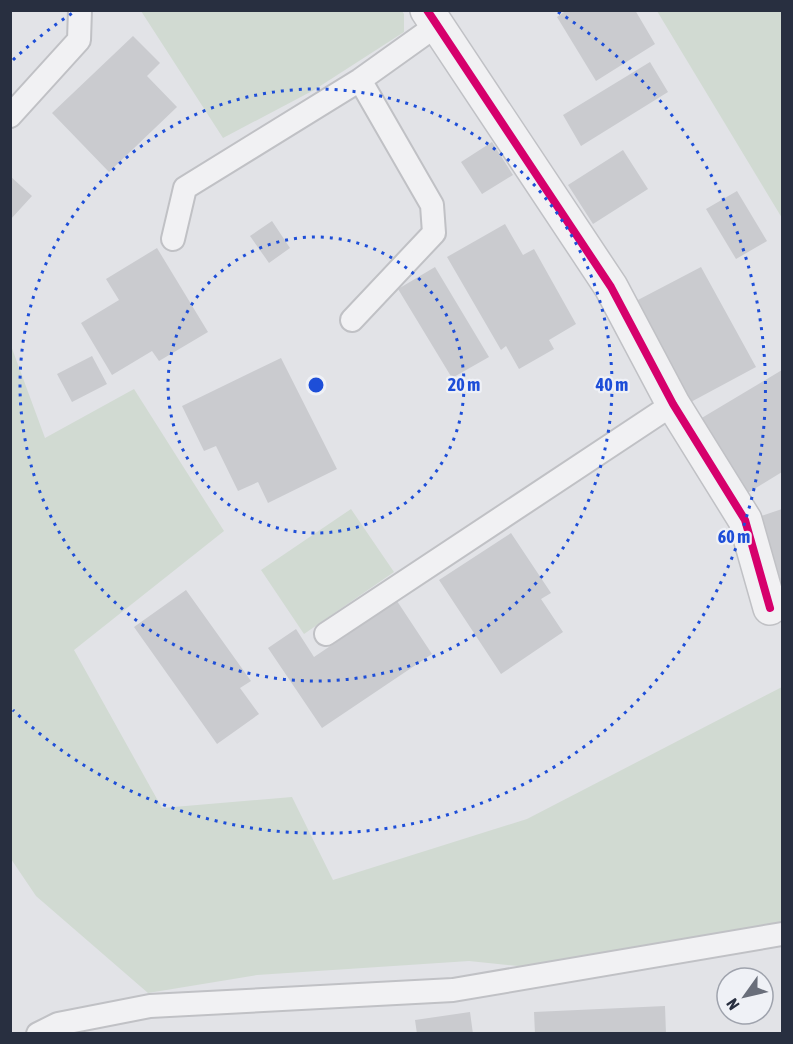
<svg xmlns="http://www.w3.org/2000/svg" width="793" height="1044" font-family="'Asap Condensed',sans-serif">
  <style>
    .green { fill: #d1dad2 }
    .building { fill: #cacbcf }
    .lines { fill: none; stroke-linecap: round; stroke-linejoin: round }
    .lane-casing { stroke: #c0c1c5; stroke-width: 26 }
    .street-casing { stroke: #c0c1c5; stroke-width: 36 }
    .lane { stroke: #f1f1f3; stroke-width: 22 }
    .street { stroke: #f1f1f3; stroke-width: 33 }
    .cycleway-casing { stroke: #eff1f6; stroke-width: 11 }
    .cycleway { stroke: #d6006c; stroke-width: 8 }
    .ring { fill: none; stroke: #1d4ed8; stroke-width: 3; stroke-dasharray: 3 6 }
    .centre { fill: #1d4ed8; stroke: #eff1f6; stroke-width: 3 }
    .ring-label { font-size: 18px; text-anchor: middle; font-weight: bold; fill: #1d4ed8; stroke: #eff1f6; stroke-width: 4.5; stroke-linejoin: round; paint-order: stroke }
  </style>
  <rect width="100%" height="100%" fill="#e2e3e7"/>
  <!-- green -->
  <path class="green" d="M 141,11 L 402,11 L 404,14 L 404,32 L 314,90 L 223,138 Z
    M 657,11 L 782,11 L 782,218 Z
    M 10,343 L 45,438 L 134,389 L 224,531 L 74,650 L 162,808 L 292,797 L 333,880 L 527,819 L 782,687 L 782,934 L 577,972 L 469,961 L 257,975 L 148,993 L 36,896 L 11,859 Z
    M 351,509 L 394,572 L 304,634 L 261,570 Z"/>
  <!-- building -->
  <path class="building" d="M 567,10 L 635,10 L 655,44 L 596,81 L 557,17 Z
    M 133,36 L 160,63 L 147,76 L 177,107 L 109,172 L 52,113 Z
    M 650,62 L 668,92 L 581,146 L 563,115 Z
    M 492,142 L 513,175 L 482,194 L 461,162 Z
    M 623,150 L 648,189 L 593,224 L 568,185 Z
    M 10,176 L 32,196 L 10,220 Z
    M 737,191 L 767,241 L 736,259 L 706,209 Z
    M 272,221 L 290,248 L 269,263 L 250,236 Z
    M 505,224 L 523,255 L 534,249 L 576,324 L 549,340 L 554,349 L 519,369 L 506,346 L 501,350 L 447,257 Z
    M 157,248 L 208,332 L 159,361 L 152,351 L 112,375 L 81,323 L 119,300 L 106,279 Z
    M 435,267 L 489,357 L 452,378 L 398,289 Z
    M 701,267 L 756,367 L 689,403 L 636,301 Z
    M 92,356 L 107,384 L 72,402 L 57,374 Z
    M 281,358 L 337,469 L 268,503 L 258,482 L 238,491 L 216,446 L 204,451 L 182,406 Z
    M 782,370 L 782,472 L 746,494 L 700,419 Z
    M 782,509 L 782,585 L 761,516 Z
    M 511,533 L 551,593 L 541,599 L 563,632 L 501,674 L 439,580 Z
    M 186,590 L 251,681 L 240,688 L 259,714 L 217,744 L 134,627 Z
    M 397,601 L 432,654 L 322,728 L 268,648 L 296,629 L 314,657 Z
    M 665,1006 L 666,1034 L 535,1034 L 534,1012 Z
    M 470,1012 L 473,1034 L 417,1034 L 415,1020 Z"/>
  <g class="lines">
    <defs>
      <path id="lane" d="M 10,116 L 79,40 L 80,10
        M 173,239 L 185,188 L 360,80 L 437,25
        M 352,320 L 434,233 L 432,205 L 360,80
        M 326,634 L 673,404
        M 38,1034 L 58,1024 L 150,1006 L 453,990 L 782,934"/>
      <path id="street" d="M 427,10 L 611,287 L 673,404 L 745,520 L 770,608"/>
    </defs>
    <!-- lane casing -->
    <use href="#lane" class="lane-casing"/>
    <!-- street casing -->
    <use href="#street" class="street-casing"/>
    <!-- lane -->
    <use href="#lane" class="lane"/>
    <!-- street -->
    <use href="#street" class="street"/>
    <defs>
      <path id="cycleway" d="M 427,10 L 611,287 L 673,404 L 745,520 L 770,608"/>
    </defs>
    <!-- cycleway casing -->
    <use href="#cycleway" class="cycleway-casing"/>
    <!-- cycleway -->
    <use href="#cycleway" class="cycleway"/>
  </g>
  <!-- distance rings -->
  <g class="ring">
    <circle cx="316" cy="385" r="148"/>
    <circle cx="316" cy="385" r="296"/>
    <path d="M13 60A445 445 0 0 1 74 12M558 12A445 445 0 1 1 13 710"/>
  </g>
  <circle cx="316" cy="385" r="9" class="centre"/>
  <g class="ring-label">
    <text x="464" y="391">20 m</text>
    <text x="612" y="391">40 m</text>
    <text x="734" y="543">60 m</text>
  </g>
  <!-- border -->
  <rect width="793" height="1044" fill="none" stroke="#282f40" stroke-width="24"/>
  <!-- north arrow -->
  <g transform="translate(745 996) rotate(236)"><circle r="28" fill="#eff1f6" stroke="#9fa3ad" stroke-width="1.5"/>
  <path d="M0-4.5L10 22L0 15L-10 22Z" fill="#696e7a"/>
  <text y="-9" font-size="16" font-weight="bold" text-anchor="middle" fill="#282f40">N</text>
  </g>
</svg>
